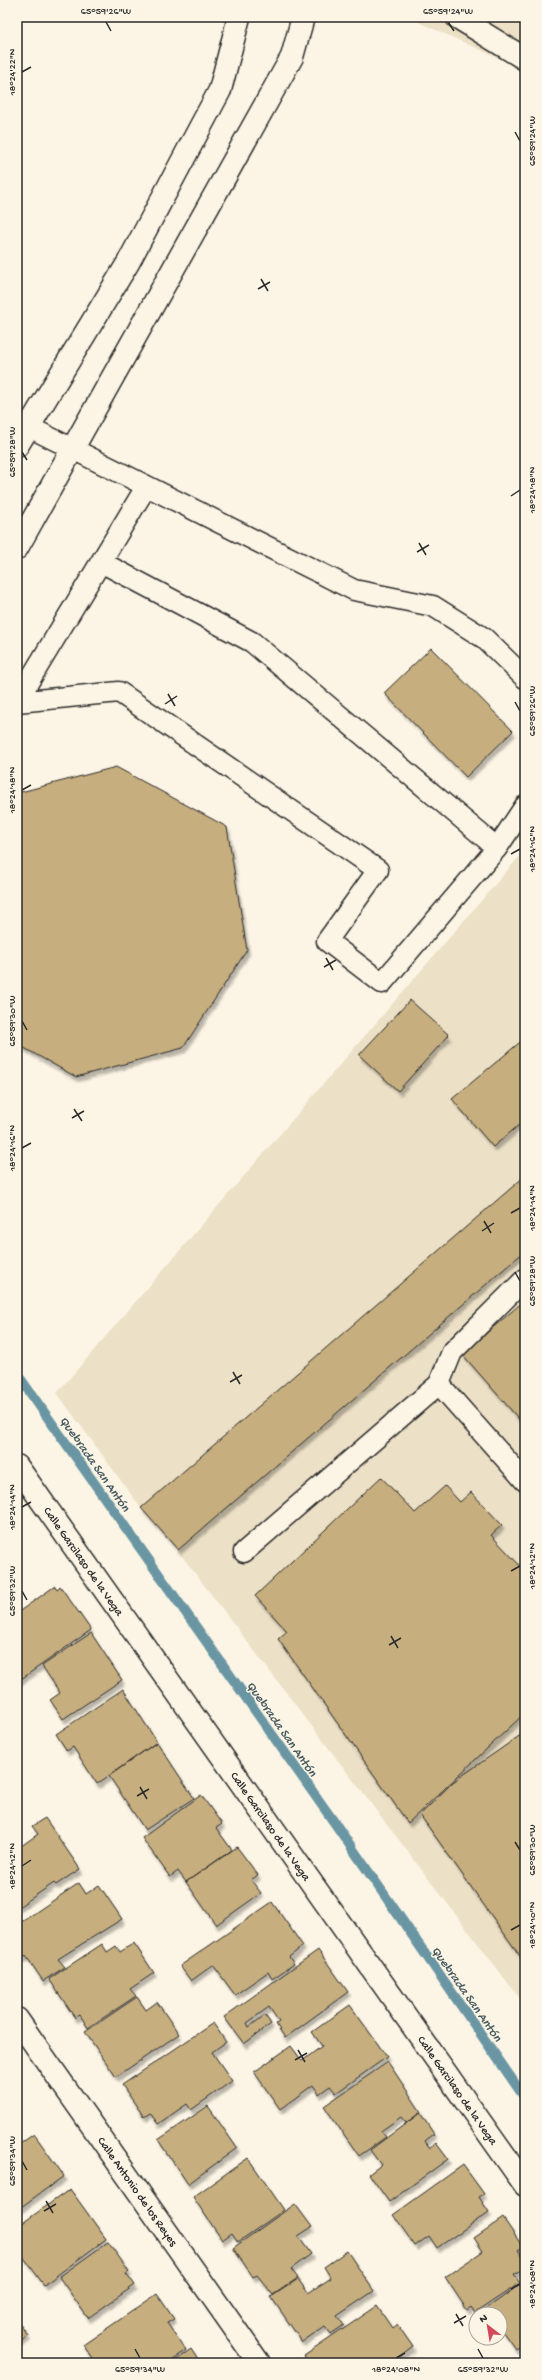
<svg xmlns="http://www.w3.org/2000/svg" width="542" height="2380" font-family="'Gochi Hand',sans-serif">
  <style>
    .built { fill: #ece0c6 }
    .lines { fill: none; stroke-linecap: round; stroke-linejoin: round }
    .stream { stroke: #6a96a4; stroke-width: 10 }
    .building { fill: #c6ae7e; stroke: #2b2b2b; filter: url(#shadow) }
    .service-casing { stroke: #2b2b2b; stroke-width: 23 }
    .minor-casing { stroke: #2b2b2b; stroke-width: 25 }
    .secondary-casing { stroke: #2b2b2b; stroke-width: 25 }
    .service { stroke: #fcf5e5; stroke-width: 20 }
    .minor { stroke: #fcf5e5; stroke-width: 22 }
    .secondary { stroke: #fcf5e5; stroke-width: 22 }
    .ticks { fill: none; stroke: #2b2b2b; stroke-width: 1.5 }
    .labels { text-anchor: middle; stroke-width: 3; stroke-linejoin: round; paint-order: stroke }
    .street-label { font-size: 12px; fill: #2b2b2b; stroke: #fcf5e5 }
    .water-label { font-size: 13px; font-style: italic; fill: #45585e; stroke: #fcf5e5 }
    .neatline { fill: none; stroke: #2b2b2b; stroke-width: 1.5 }
    .ticks-label { font-size: 10px; text-anchor: middle; fill: #2b2b2b }
  </style>
  <defs>
    <filter id="shadow"><feDropShadow dx="2.5" dy="4.5" stdDeviation="1" flood-color="#0004"/></filter>
  </defs>
  <rect width="100%" height="100%" fill="#fcf5e5"/>
  <filter id="ink" filterUnits="userSpaceOnUse"><feTurbulence type="fractalNoise" baseFrequency=".025" numOctaves="2"/><feDisplacementMap in="SourceGraphic" scale="8" xChannelSelector="R" yChannelSelector="G"/><feConvolveMatrix kernelMatrix="1 2 1 2 8 2 1 2 1" color-interpolation-filters="sRGB"/></filter>
  <g filter="url(#ink)">
    <!-- built -->
    <path class="built" d="M 407,17 L 525,17 L 525,75 L 505,61 Z
      M 525,850 L 525,2005 L 178,1551 L 141,1508 L 57,1393 Z"/>
    <g class="lines">
      <!-- stream -->
      <path class="stream" d="M 17,1374 L 334,1822 L 525,2098"/>
    </g>
    <!-- building -->
    <path class="building" d="M 431,648 L 513,731 L 466,777 L 384,693 Z
      M 116,767 L 227,827 L 247,950 L 183,1048 L 76,1077 L 17,1044 L 17,793 Z
      M 410,1000 L 449,1035 L 398,1091 L 359,1055 Z
      M 525,1038 L 525,1120 L 493,1147 L 452,1099 Z
      M 525,1176 L 525,1251 L 178,1550 L 141,1508 Z
      M 525,1300 L 525,1426 L 462,1354 Z
      M 381,1477 L 415,1513 L 445,1486 L 460,1502 L 471,1492 L 502,1525 L 491,1535 L 525,1571 L 525,1713 L 408,1823 L 278,1639 L 287,1631 L 255,1596 Z
      M 55,1586 L 57,1589 L 60,1586 L 91,1630 L 17,1682 L 17,1613 Z
      M 91,1633 L 122,1680 L 63,1719 L 50,1700 L 60,1693 L 42,1666 Z
      M 123,1689 L 157,1742 L 97,1784 L 73,1747 L 67,1751 L 56,1734 Z
      M 525,1732 L 525,1963 L 420,1815 L 453,1782 Z
      M 157,1742 L 194,1798 L 145,1830 L 109,1776 Z
      M 201,1795 L 222,1824 L 216,1828 L 232,1850 L 186,1882 L 178,1871 L 170,1877 L 142,1838 Z
      M 45,1818 L 80,1869 L 56,1885 L 54,1883 L 17,1908 L 17,1849 L 38,1834 L 32,1826 Z
      M 237,1847 L 258,1875 L 251,1880 L 261,1893 L 216,1925 L 186,1882 Z
      M 79,1883 L 86,1894 L 99,1885 L 122,1919 L 58,1959 L 65,1967 L 43,1981 L 26,1956 L 22,1959 L 17,1951 L 17,1925 Z
      M 272,1902 L 303,1946 L 289,1957 L 294,1964 L 272,1979 L 268,1972 L 235,1995 L 213,1965 L 191,1981 L 180,1966 Z
      M 134,1943 L 154,1973 L 130,1989 L 136,1996 L 88,2028 L 80,2015 L 75,2018 L 49,1979 L 102,1944 L 107,1952 L 116,1946 L 120,1952 Z
      M 318,1950 L 348,1992 L 285,2038 L 276,2024 L 279,2022 L 269,2007 L 247,2023 L 249,2027 L 265,2015 L 271,2024 L 244,2044 L 224,2017 Z
      M 137,1997 L 146,2010 L 157,2002 L 179,2034 L 116,2077 L 85,2032 Z
      M 350,2005 L 387,2057 L 336,2093 L 330,2086 L 319,2094 L 313,2085 L 280,2109 L 254,2072 L 291,2046 L 302,2061 L 322,2046 L 312,2032 Z
      M 213,2023 L 226,2042 L 212,2052 L 232,2081 L 191,2110 L 187,2104 L 158,2124 L 150,2113 L 144,2117 L 122,2085 Z
      M 388,2062 L 421,2112 L 406,2123 L 401,2117 L 381,2131 L 386,2137 L 359,2156 L 324,2106 Z
      M 208,2106 L 237,2148 L 188,2184 L 158,2140 Z
      M 420,2113 L 434,2134 L 425,2141 L 430,2148 L 436,2143 L 448,2159 L 389,2202 L 369,2174 L 381,2165 L 370,2150 Z
      M 34,2134 L 64,2176 L 17,2210 L 17,2146 Z
      M 248,2158 L 284,2210 L 238,2242 L 232,2233 L 222,2240 L 193,2197 Z
      M 463,2165 L 484,2194 L 479,2197 L 489,2212 L 437,2248 L 429,2236 L 415,2246 L 393,2215 Z
      M 70,2189 L 106,2239 L 44,2285 L 19,2251 L 17,2253 L 17,2227 Z
      M 295,2204 L 312,2227 L 298,2236 L 311,2254 L 291,2269 L 298,2278 L 273,2295 L 257,2275 L 253,2277 L 233,2248 Z
      M 503,2218 L 523,2247 L 518,2250 L 525,2260 L 525,2268 L 514,2275 L 520,2283 L 475,2313 L 471,2307 L 467,2310 L 445,2277 L 483,2251 L 474,2238 Z
      M 108,2242 L 129,2271 L 126,2273 L 135,2285 L 88,2318 L 59,2277 Z
      M 347,2251 L 374,2291 L 337,2316 L 344,2325 L 331,2334 L 325,2326 L 302,2342 L 271,2297 L 298,2279 L 308,2293 L 331,2278 L 324,2267 Z
      M 525,2281 L 525,2342 L 515,2349 L 500,2328 L 500,2314 L 479,2314 Z
      M 157,2294 L 174,2319 L 167,2323 L 186,2350 L 166,2363 L 91,2363 L 90,2361 L 93,2359 L 83,2345 Z
      M 377,2306 L 392,2328 L 397,2324 L 413,2347 L 392,2363 L 309,2363 L 304,2356 Z
      M 17,2320 L 28,2336 L 18,2344 L 17,2343 Z
      M 191,2349 L 200,2363 L 171,2363 Z"/>
    <g class="lines">
      <defs>
        <path id="service" d="M 29,427 L 354,590 L 433,606 L 484,638 L 525,678
          M 17,701 L 146,487
          M 17,702 L 119,692 L 378,870 L 327,941 L 382,983 L 497,848 L 252,642 L 101,562
          M 497,848 L 525,806
          M 525,1279 L 452,1352 L 439,1384 L 525,1481
          M 244,1552 L 439,1384"/>
        <path id="minor" d="M 457,17 L 525,59
          M 17,1466 L 525,2185
          M 17,2019 L 259,2363"/>
        <path id="secondary" d="M 17,446 L 128,263 L 220,90 L 239,17
          M 17,548 L 292,57 L 303,17"/>
      </defs>
      <!-- service casing -->
      <use href="#service" class="service-casing"/>
      <!-- minor casing -->
      <use href="#minor" class="minor-casing"/>
      <!-- secondary casing -->
      <use href="#secondary" class="secondary-casing"/>
      <!-- service -->
      <use href="#service" class="service"/>
      <!-- minor -->
      <use href="#minor" class="minor"/>
      <!-- secondary -->
      <use href="#secondary" class="secondary"/>
    </g>
  </g>
  <!-- ticks -->
  <path class="ticks" d="M 106,22 L 111,31M 448,22 L 454,31M 22,72 L 31,67M 515,132 L 520,141M 261,279 L 268,291M 258,289 L 270,282M 22,452 L 27,460M 511,496 L 520,490M 419,543 L 426,555M 417,552 L 429,545M 168,694 L 175,706M 515,702 L 520,711M 165,704 L 177,696M 22,790 L 31,785M 511,854 L 520,849M 326,958 L 333,970M 324,967 L 336,960M 22,1021 L 27,1030M 74,1109 L 82,1121M 72,1118 L 84,1111M 22,1148 L 31,1143M 511,1213 L 520,1208M 484,1221 L 491,1233M 482,1231 L 494,1223M 515,1272 L 520,1281M 233,1372 L 240,1384M 230,1382 L 242,1375M 22,1507 L 31,1502M 511,1571 L 520,1566M 22,1591 L 27,1600M 391,1636 L 398,1648M 389,1645 L 401,1638M 140,1787 L 147,1799M 137,1796 L 149,1789M 515,1842 L 520,1850M 22,1866 L 31,1860M 511,1930 L 520,1925M 298,2050 L 305,2062M 295,2060 L 307,2053M 22,2161 L 27,2170M 46,2201 L 53,2213M 44,2211 L 56,2204M 511,2289 L 520,2284M 456,2314 L 463,2326M 454,2323 L 466,2316M 135,2349 L 140,2358M 478,2349 L 483,2358M 396,2358 L 405,2353"/>
  <g class="labels">
    <!-- street labels -->
    <g class="street-label">
      <text transform="translate(84 1561) rotate(55)" y="4">Calle Garcilaso de la Vega</text>
      <text transform="translate(271 1826) rotate(55)" y="4">Calle Garcilaso de la Vega</text>
      <text transform="translate(458 2090) rotate(55)" y="4">Calle Garcilaso de la Vega</text>
      <text transform="translate(138 2191) rotate(55)" y="4">Calle Antonio de los Reyes</text>
    </g>
    <!-- water labels -->
    <g class="water-label">
      <text transform="translate(96 1463) rotate(55)" y="5">Quebrada San Antón</text>
      <text transform="translate(283 1728) rotate(55)" y="5">Quebrada San Antón</text>
      <text transform="translate(468 1993) rotate(55)" y="5">Quebrada San Antón</text>
    </g>
  </g>
  <!-- margin -->
  <rect width="542" height="2380" fill="none" stroke="#fcf5e5" stroke-width="44"/>
  <!-- north arrow -->
  <g transform="translate(488 2326) rotate(329)"><circle r="19" fill="#fcf5e5" stroke="#a8a49b"/>
  <path d="M0-3L7 15L0 10L-7 15Z" fill="#d1495b"/>
  <text y="-6" font-size="11" font-weight="bold" text-anchor="middle" fill="#2b2b2b">N</text>
  </g>
  <rect x="22" y="22" width="498" height="2336" class="neatline"/>
  <g class="ticks-label">
    <text x="106" y="14">65°59'26"W</text>
    <text x="448" y="14">65°59'24"W</text>
    <text transform="translate(11 72) rotate(-90)" y="4">18°24'22"N</text>
    <text transform="translate(531 141) rotate(-90)" y="4">65°59'24"W</text>
    <text transform="translate(11 452) rotate(-90)" y="4">65°59'28"W</text>
    <text transform="translate(531 490) rotate(-90)" y="4">18°24'18"N</text>
    <text transform="translate(531 711) rotate(-90)" y="4">65°59'26"W</text>
    <text transform="translate(11 790) rotate(-90)" y="4">18°24'18"N</text>
    <text transform="translate(531 849) rotate(-90)" y="4">18°24'16"N</text>
    <text transform="translate(11 1021) rotate(-90)" y="4">65°59'30"W</text>
    <text transform="translate(11 1148) rotate(-90)" y="4">18°24'16"N</text>
    <text transform="translate(531 1208) rotate(-90)" y="4">18°24'14"N</text>
    <text transform="translate(531 1281) rotate(-90)" y="4">65°59'28"W</text>
    <text transform="translate(11 1507) rotate(-90)" y="4">18°24'14"N</text>
    <text transform="translate(531 1566) rotate(-90)" y="4">18°24'12"N</text>
    <text transform="translate(11 1591) rotate(-90)" y="4">65°59'32"W</text>
    <text transform="translate(531 1850) rotate(-90)" y="4">65°59'30"W</text>
    <text transform="translate(11 1866) rotate(-90)" y="4">18°24'12"N</text>
    <text transform="translate(531 1925) rotate(-90)" y="4">18°24'10"N</text>
    <text transform="translate(11 2161) rotate(-90)" y="4">65°59'34"W</text>
    <text transform="translate(531 2284) rotate(-90)" y="4">18°24'08"N</text>
    <text x="140" y="2372">65°59'34"W</text>
    <text x="396" y="2372">18°24'08"N</text>
    <text x="483" y="2372">65°59'32"W</text>
  </g>
</svg>
